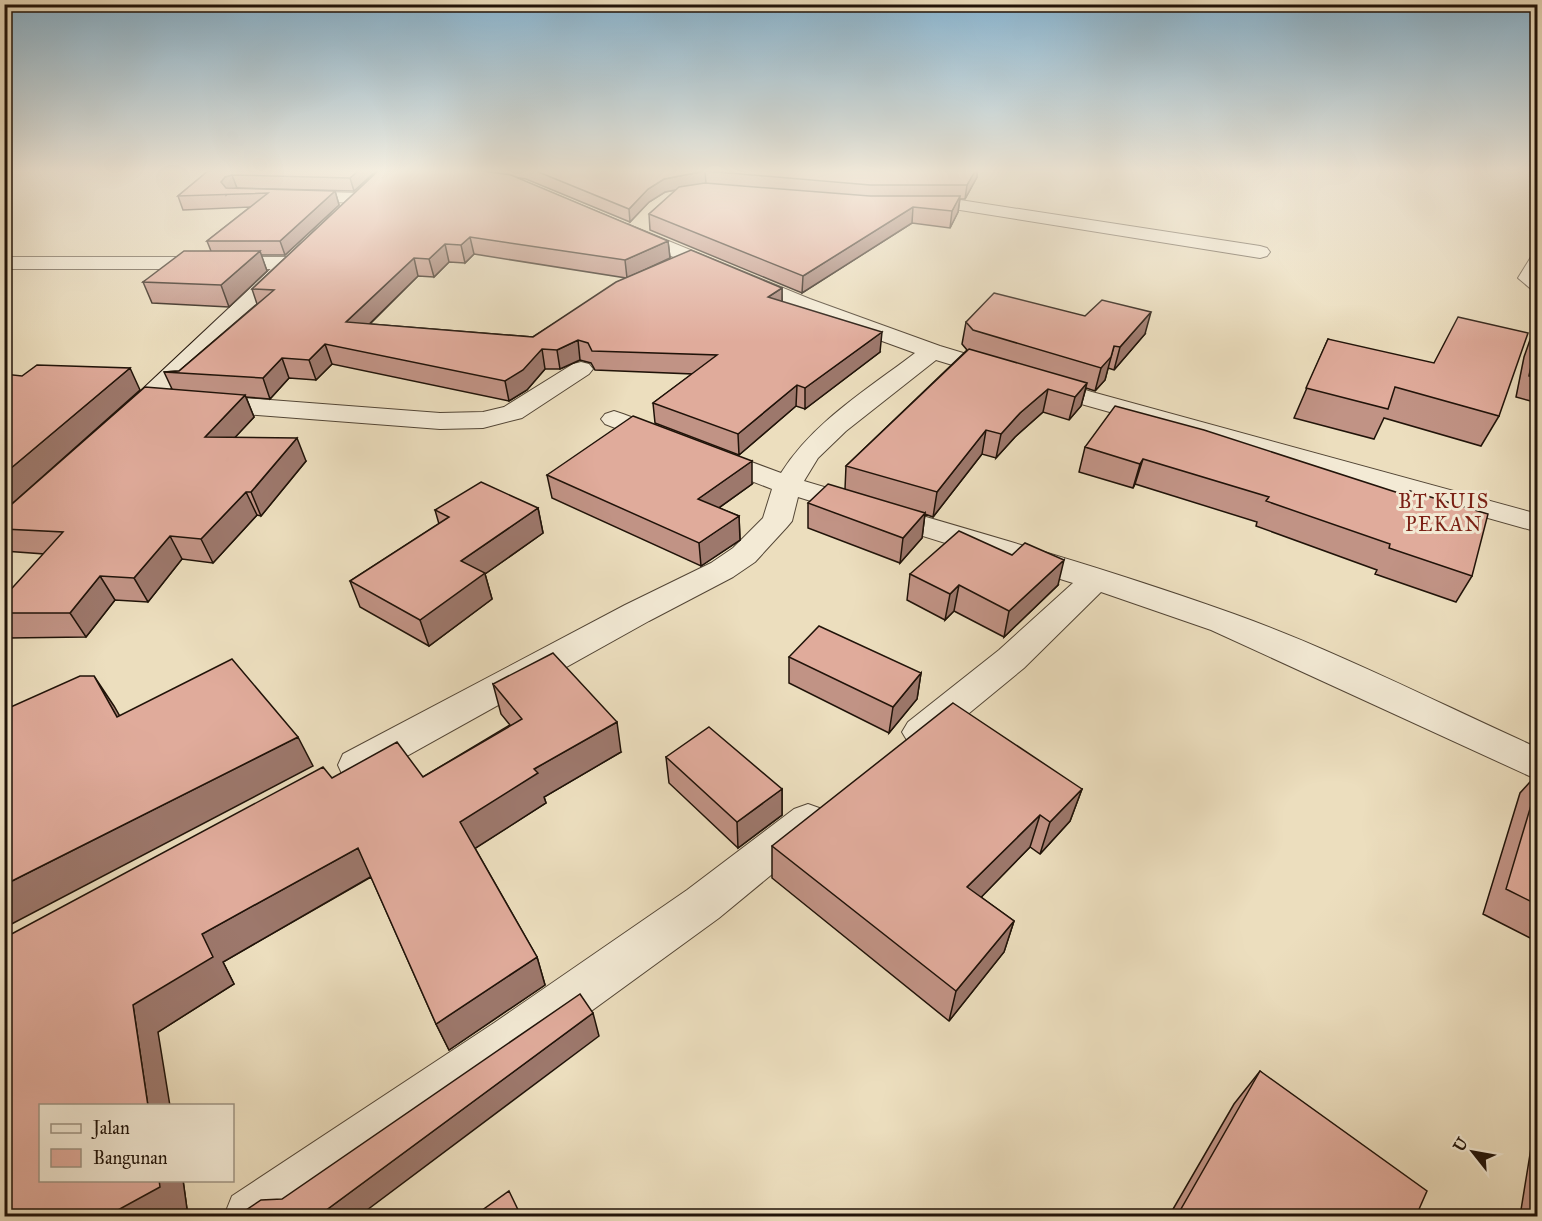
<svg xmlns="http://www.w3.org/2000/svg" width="1542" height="1221" font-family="'IM FELL Great Primer',serif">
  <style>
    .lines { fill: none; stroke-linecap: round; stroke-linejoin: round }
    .street-casing { stroke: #534636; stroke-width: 2 }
    .secondary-casing { stroke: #201309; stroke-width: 2 }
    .street { fill: #f3ead5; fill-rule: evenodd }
    .secondary { fill: #f3ead5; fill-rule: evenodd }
    .wall { fill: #c19385; stroke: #201309; stroke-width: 1.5; fill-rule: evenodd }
    .shaded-wall { fill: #9d786c; stroke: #201309; stroke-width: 1.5 }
    .building { fill: #e0ab9b; stroke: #201309; stroke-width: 1.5 }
    .labels { text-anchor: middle; stroke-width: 6; stroke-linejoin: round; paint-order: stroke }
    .quarter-label { font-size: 20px; letter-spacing: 1.5px; fill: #7a1f14; stroke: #f3ead5 }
  </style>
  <rect width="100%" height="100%" fill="#ecdebe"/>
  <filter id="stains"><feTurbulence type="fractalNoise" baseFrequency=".00333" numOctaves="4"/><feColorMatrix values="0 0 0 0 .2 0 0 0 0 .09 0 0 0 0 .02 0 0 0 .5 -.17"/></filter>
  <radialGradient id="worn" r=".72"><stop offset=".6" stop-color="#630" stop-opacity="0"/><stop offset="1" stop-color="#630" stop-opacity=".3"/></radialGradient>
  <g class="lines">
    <defs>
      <path id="street" d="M 290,191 L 358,193 L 364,194 L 367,198 L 364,202 L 358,203 L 284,200 L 281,196 L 284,192 Z
        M 914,200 L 960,200 L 1260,246 L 1267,248 L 1270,252 L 1267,256 L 1260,258 L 960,210 L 908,209 L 905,205 L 908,201 Z
        M 627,224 L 810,299 L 940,346 L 1092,392 L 1538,514 L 1538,532 L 1074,402 L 936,360 L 846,431 L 818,458 L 804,481 C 947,524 1093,563 1234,614 C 1337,651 1438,703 1538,748 L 1538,780 L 1211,630 L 1101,592 L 1024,668 L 934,742 L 921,746 L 908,742 L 902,732 L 908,722 L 999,650 L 1073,583 L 798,497 L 792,521 L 787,527 L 755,562 L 733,577 L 649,621 L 371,776 L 357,780 L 343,776 L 338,765 L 343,754 L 625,605 L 711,563 L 733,548 L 763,518 L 772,489 L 605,424 L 601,419 L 605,414 L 614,411 L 623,414 L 781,473 C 813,422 868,389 915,353 L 794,309 L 620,234 L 618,230 L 620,226 Z
        M 1538,255 L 1538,291 L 1531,289 L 1518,278 L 1531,257 Z
        M 4,257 L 288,257 L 295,259 L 298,263 L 295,267 L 288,269 L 4,269 Z
        M 581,362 L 589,364 L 593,369 L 589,374 L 522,418 L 483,428 L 440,429 L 205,411 L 196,408 L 192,403 L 196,398 L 205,395 L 440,413 L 483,412 L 504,407 L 573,364 Z
        M 808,804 L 822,809 L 828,821 L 822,833 L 719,918 L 528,1057 L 300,1216 L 224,1216 L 232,1196 L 494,1023 L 687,890 L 794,809 Z"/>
      <path id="secondary" d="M 285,260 L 292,262 L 295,266 L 292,270 L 134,424 L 125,427 L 116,424 L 112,419 L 116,414 L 278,262 Z"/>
    </defs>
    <!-- street casing -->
    <use href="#street" class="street-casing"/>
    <!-- secondary casing -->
    <use href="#secondary" class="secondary-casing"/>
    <!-- street -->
    <use href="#street" class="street"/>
    <!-- secondary -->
    <use href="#secondary" class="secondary"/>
  </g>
  <!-- wall -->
  <path class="wall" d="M 208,171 L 376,171 L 354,191 L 235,188 L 335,191 L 339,205 L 285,255 L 261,255 L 267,271 L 229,307 L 152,303 L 143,282 L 211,251 L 207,241 L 250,207 L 183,210 L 178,196 Z
    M 378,171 L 977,171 L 977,177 L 965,199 L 960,199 L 958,212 L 950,228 L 912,223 L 802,293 L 650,230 L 649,214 L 676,190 L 665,192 L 649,202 L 630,222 L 526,179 L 514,177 L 668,241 L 670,258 L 640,272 L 782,288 L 782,302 L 880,352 L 805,409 L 796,406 L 739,455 L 655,423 L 653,403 L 692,374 L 595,370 L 591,363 L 580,360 L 560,369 L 545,369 L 527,390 L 509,401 L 332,364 L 316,380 L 289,378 L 270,399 L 246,397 L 254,417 L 235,437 L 306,461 L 261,516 L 257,515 L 213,563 L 182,559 L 148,602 L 115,600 L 86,637 L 8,638 L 4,633 L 4,613 L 44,554 L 4,551 L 4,511 L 172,389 L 164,372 L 179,371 L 257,304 L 252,289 ZM 474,254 L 626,278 L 533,337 L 370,324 L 418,276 L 434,277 L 449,262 L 465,263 Z
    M 1538,317 L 1538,403 L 1516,397 L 1524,357 Z
    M 966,322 L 1145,334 L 1114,370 L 1108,368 L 1105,380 L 1095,391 L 1086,388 L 1081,406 L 1069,420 L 1043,412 L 1015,437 L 996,458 L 982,454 L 933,517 L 925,514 L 922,538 L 900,563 L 808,528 L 808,503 L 845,489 L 846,466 L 967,350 L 962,344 Z
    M 1328,339 L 1499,416 L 1481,446 L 1384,418 L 1374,439 L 1294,418 Z
    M 1085,447 L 1407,496 L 1410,491 L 1472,576 L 1456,602 L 1375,574 L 1377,570 L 1256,526 L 1257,522 L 1135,484 L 1133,488 L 1079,472 Z
    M 547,475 L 752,484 L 719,508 L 739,516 L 740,540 L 701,566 L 552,498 Z
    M 538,508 L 543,533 L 485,574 L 492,599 L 429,646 L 360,607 L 350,581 L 439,524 L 435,510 Z
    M 910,574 L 1058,585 L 1004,637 L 954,611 L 945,620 L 907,600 Z
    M 789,657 L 921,673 L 917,699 L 889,733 L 789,683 Z
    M 493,684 L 621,752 L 544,797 L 546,803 L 475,848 L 537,957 L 545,985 L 449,1050 L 436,1024 L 371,877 L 223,962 L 234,984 L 158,1032 L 40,1180 L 183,1180 L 187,1209 L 4,1216 L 332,778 L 423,777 L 510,725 L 501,714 Z
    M 666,757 L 782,789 L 782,815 L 738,848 L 669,783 Z
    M 1538,773 L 1538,942 L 1483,914 L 1520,793 Z
    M 1082,789 L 1070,821 L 1040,854 L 1030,847 L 981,897 L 1014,921 L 1004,952 L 949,1021 L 772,878 L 772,846 Z
    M 1260,1071 L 1416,1216 L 1169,1216 L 1234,1104 Z
    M 1538,1138 L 1538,1216 L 1520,1216 L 1532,1142 Z"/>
  <!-- shaded-wall -->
  <path class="shaded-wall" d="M 358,171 L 376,171 L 354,191 L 350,178 Z
    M 705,171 L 706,184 L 665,192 L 649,202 L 630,222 L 629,209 L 648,189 L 664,179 Z
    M 975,171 L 977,171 L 977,177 L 965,199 L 967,185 Z
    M 232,175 L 237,188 L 229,190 L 226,195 L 221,182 L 225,177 Z
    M 335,191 L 339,205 L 285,255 L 280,241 Z
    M 960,196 L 958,212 L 950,228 L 952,211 Z
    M 913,207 L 912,223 L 802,293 L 803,276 Z
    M 470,237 L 474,254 L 465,263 L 461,245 Z
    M 668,241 L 670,258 L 627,278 L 625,260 Z
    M 445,244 L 449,262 L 434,277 L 429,259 Z
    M 260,251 L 267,271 L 229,307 L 221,285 Z
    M 414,258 L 418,276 L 352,341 L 346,322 Z
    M 782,288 L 782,306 L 768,297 Z
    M 1151,312 L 1145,334 L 1114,370 L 1120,347 Z
    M 882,332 L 880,352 L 805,409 L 805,388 Z
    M 578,340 L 580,360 L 560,369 L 557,350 Z
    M 325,344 L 332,364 L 316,380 L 309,360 Z
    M 1114,346 L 1105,380 L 1095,391 L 1101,368 Z
    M 542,349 L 545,369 L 527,390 L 509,401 L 505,381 Z
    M 282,358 L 289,378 L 270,399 L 263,378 Z
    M 130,368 L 140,390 L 4,511 L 4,474 Z
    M 1087,383 L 1081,406 L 1069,420 L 1075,397 Z
    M 797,385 L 796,406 L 739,455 L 738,434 Z
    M 1048,389 L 1043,412 L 1015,437 L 996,458 L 1001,434 L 1020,413 Z
    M 245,395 L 254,417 L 215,459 L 205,437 Z
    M 986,430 L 982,454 L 933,517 L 937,492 Z
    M 297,438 L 306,461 L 261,516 L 251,492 Z
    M 1143,459 L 1135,484 L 1133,488 L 1140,464 Z
    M 752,461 L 752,484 L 699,522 L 698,499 Z
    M 246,492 L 257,515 L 213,563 L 201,539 Z
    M 538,508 L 543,533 L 485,574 L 492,599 L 429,646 L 420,620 L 461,561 Z
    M 925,513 L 922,538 L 900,563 L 903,538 Z
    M 739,516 L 740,540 L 701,566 L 699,543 Z
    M 170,536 L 182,559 L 148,602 L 134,578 Z
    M 1064,560 L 1058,585 L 1004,637 L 1009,611 Z
    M 100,576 L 115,600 L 86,637 L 70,613 Z
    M 959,585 L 954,611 L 945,620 L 950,594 Z
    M 921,673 L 917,699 L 889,733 L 893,707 Z
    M 94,676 L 114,706 L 137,746 L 117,717 Z
    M 617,722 L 621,752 L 544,797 L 546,803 L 471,851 L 460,822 L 534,769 Z
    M 298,737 L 313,766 L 4,928 L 4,885 Z
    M 782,789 L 782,815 L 738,848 L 737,822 Z
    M 1082,789 L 1070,821 L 1040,854 L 1050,822 Z
    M 1040,815 L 1030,847 L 960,919 L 967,887 Z
    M 358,848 L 372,876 L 223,962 L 234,984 L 158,1032 L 170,1106 L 148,1106 L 133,1005 L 202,934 Z
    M 1014,921 L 1004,952 L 949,1021 L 956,991 Z
    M 537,957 L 545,985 L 449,1050 L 436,1024 Z
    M 593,1013 L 599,1036 L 359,1216 L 322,1216 L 321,1214 Z
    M 159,1180 L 183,1180 L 187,1209 L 174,1216 L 107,1216 Z"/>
  <!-- building -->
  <path class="building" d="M 208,171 L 358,171 L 350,178 L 232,175 L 225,177 L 221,182 L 226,188 L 335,191 L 280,241 L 207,241 L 268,193 L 178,196 Z
    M 378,171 L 482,171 L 511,175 L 668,241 L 625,260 L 470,237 L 461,245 L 445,244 L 429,259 L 414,258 L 346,322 L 533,337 L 616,282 L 691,250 L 782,288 L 768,297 L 882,332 L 805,388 L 797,385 L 738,434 L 653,403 L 717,355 L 592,351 L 588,343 L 578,340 L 557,350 L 542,349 L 523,370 L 505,381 L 325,344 L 309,360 L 282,358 L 263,378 L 164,372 L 179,371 L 274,290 L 252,289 Z
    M 536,171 L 705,171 L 664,179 L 648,189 L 629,209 Z
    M 705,171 L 975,171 L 967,185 L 870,185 Z
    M 705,183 L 870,196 L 960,196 L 952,211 L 913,207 L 803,276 L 649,214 L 679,187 Z
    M 184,251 L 260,251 L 221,285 L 143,282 Z
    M 994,293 L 1085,316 L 1102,300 L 1151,312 L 1120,347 L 1114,346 L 1111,357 L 1101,368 L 973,330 L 966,322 Z
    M 1458,317 L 1528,333 L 1499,416 L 1395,387 L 1388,409 L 1306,388 L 1328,339 L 1434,363 Z
    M 1538,332 L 1538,378 L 1529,376 Z
    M 969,349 L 1087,383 L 1075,397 L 1048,389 L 1020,413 L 1001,434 L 986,430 L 937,492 L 846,466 Z
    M 37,365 L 130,368 L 4,474 L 4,374 L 22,376 Z
    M 145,387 L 245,395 L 205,437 L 297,438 L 251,492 L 246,492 L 201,539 L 170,536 L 134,578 L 100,576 L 70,613 L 4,613 L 4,597 L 63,532 L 4,529 L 4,511 Z
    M 1115,406 L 1204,430 L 1408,496 L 1410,491 L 1488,514 L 1472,576 L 1389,548 L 1390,544 L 1266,501 L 1269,497 L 1143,459 L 1140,464 L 1085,447 Z
    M 633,416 L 752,461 L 698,499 L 739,516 L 699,543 L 547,475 Z
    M 481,482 L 538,508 L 461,561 L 485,573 L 420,620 L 350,581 L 449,517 L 435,510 Z
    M 828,484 L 925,513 L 903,538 L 808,503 Z
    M 959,531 L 1012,555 L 1025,543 L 1064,560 L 1009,611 L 959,585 L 950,594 L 910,574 Z
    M 819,626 L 921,673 L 893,707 L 789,657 Z
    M 553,653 L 617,722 L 534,769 L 538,773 L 460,822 L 537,957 L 436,1024 L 358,848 L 202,934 L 213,957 L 133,1005 L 148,1106 L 40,1106 L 40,1180 L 159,1180 L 160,1187 L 107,1216 L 4,1216 L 4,938 L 323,767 L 332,778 L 397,742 L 423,777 L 522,719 L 493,684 Z
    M 232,659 L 298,737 L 4,885 L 4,710 L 80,676 L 94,676 L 117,717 Z
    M 953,703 L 1082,789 L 1050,822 L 1040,815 L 967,887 L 1014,921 L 956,991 L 772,846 Z
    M 709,727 L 782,789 L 737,822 L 666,757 Z
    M 1538,782 L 1538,905 L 1506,889 Z
    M 580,994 L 593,1013 L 321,1214 L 322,1216 L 237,1216 L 261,1200 L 282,1199 Z
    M 1260,1071 L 1427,1191 L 1416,1216 L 1177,1216 Z
    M 509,1191 L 521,1216 L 474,1216 Z"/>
  <!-- sky -->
  <linearGradient id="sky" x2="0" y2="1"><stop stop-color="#89b7d4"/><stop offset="0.5" stop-color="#f6f0e2"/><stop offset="1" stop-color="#f6f0e2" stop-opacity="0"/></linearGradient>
  <rect width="1542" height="342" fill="url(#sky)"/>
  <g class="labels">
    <!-- quarter labels -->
    <g class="quarter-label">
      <text x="1444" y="508">BT KUIS<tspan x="1444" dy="23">PEKAN</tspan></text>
    </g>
  </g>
  <!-- margin -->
  <rect width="1542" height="1221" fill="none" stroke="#ecdebe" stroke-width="24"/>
  <rect x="6" y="6" width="1530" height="1209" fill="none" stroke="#201309" stroke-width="3"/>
  <rect x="12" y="12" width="1518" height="1197" fill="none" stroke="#201309" stroke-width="1.5"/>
  <!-- legend -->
  <rect x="39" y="1104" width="195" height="78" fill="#f3ead5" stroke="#9f9483" stroke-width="1.5"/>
  <rect x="51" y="1124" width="30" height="9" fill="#f3ead5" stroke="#9f9483" stroke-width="1.5"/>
  <text x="93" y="1134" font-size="18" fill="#201309">Jalan</text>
  <rect x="51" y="1149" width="30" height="18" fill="#e0ab9b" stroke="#9f9483" stroke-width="1.5"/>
  <text x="93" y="1164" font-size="18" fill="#201309">Bangunan</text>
  <!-- north arrow -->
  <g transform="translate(1473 1152) rotate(301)" stroke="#f3ead5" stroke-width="4.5" paint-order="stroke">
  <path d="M0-4.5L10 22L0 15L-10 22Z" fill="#201309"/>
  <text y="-9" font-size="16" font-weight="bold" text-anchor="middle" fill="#201309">U</text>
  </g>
  <rect width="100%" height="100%" filter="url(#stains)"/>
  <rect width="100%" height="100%" fill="url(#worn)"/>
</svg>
